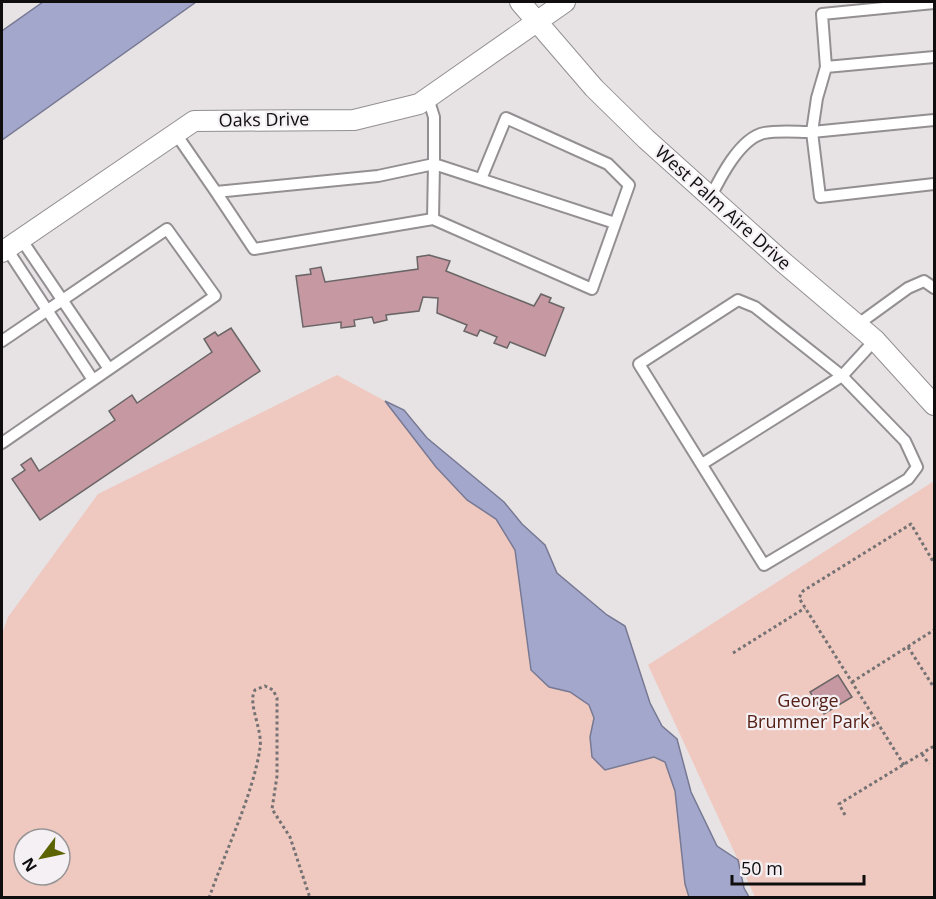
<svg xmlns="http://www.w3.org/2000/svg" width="936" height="899" font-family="'Open Sans',sans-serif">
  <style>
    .green { fill: #efc9c0; fill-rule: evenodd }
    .water { fill: #a4a7cc; stroke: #777993; stroke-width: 1.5 }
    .building { fill: #c598a2; stroke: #6a6566; stroke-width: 1.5 }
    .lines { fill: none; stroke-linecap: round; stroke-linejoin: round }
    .lane-casing { stroke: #938f92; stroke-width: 14 }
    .street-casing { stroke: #938f92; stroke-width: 22 }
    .path { stroke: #757273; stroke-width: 3; stroke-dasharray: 3 3; stroke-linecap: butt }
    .lane { stroke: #fff; stroke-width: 10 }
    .street { stroke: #fff; stroke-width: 20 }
    .labels { text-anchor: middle; stroke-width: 4.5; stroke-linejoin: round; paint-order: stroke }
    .street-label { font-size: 18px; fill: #0f0d0e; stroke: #f4f0f3 }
    .park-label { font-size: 18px; fill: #562016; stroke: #f4f0f3 }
  </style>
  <rect width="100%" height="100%" fill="#e7e3e5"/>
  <!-- green -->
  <path class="green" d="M 337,375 L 385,401 L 436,467 L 467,500 L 496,519 L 515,550 L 531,670 L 549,687 L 570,692 L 589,705 L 594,718 L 590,737 L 665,762 L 675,791 L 685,884 L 689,897 L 2,898 L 2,634 L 8,617 L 98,494 ZM 24,839 L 60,839 L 60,875 L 24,875 Z
    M 934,481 L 934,894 L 929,898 L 755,897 L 648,665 Z"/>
  <!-- water -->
  <path class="water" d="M 43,2 L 196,2 L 2,140 L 2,31 Z
    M 385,401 L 404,410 L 427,438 L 504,502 L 522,524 L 545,545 L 557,573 L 607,615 L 625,626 L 650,703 L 662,726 L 677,739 L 691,792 L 717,846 L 738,860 L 744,888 L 749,897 L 689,897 L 685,884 L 675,791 L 665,762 L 654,757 L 605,770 L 592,757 L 590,737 L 594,718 L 589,705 L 570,692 L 549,687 L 531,670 L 515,550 L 496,519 L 467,500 L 436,467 Z"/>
  <!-- building -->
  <path class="building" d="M 429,255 L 450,261 L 446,271 L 534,306 L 541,294 L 551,298 L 549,302 L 564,308 L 545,356 L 510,342 L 507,348 L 494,343 L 497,337 L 480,330 L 477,336 L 464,331 L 467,325 L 437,313 L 438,298 L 423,297 L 419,311 L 386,315 L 387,320 L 374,323 L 372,317 L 354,320 L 355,326 L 341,328 L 341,322 L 303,327 L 296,276 L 311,274 L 310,269 L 321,267 L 325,282 L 418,269 L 417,257 Z
    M 231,328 L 260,371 L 40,520 L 12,479 L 25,470 L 21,465 L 31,458 L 39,471 L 115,420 L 109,411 L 132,395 L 137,403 L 212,352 L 204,339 L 215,332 L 218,336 Z
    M 838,675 L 852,697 L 824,714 L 810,692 Z"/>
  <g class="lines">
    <defs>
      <path id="lane" d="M 934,3 L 822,14 L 826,67 L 934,57
        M 826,67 L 817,98 L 812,132 L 934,120
        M 428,98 L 434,117 L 434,164 L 615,223
        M 176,134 L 216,192 L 378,176 L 434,164 L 433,219 L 592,289 L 629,185 L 608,164 L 506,118 L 481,179
        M 216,192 L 254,249 L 433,219
        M 710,198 C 720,178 740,138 764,133 C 779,130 797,132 812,132 L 820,197 L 934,184
        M 21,239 L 109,369
        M 7,249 L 93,380
        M 857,325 L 908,288 L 924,281 L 934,288
        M 2,341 L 167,229 L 215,296 L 2,443
        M 702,464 L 842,376 L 755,307 L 738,300 L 639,364 L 764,565 L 908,479 L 917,467 L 905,441 L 842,376 L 875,340"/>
      <path id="street" d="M 520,2 L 594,88 L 646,139 L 783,262 L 875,340 L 934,405
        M 2,252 L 194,121 L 354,120 L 419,104 L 565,2"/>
    </defs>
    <!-- lane casing -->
    <use href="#lane" class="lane-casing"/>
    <!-- street casing -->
    <use href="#street" class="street-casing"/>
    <!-- path -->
    <path class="path" d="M 908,647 L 933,686
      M 733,653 L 805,608
      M 852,682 L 934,630
      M 867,729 L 877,723
      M 922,754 L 929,764
      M 904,765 L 799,598 L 803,591 L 911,524 L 934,563
      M 845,815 L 839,804 L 934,746
      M 209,898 C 225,852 253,795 260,748 C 263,730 247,703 255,690 L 265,686 L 273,690 L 277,698 L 277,776 L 272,809 L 290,837 L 310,898"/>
    <!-- lane -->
    <use href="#lane" class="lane"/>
    <!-- street -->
    <use href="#street" class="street"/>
  </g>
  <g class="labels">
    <!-- street labels -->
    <g class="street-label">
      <text transform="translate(264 120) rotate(-1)" y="6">Oaks Drive</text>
      <text transform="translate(723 208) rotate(42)" y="6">West Palm Aire Drive</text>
    </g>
    <!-- park labels -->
    <g class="park-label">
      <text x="808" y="707">George<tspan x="808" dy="21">Brummer Park</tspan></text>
    </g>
  </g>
  <!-- border -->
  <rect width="936" height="899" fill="none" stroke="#0f0d0e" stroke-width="6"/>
  <!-- north arrow -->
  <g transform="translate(42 857) rotate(238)"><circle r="28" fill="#f4f0f3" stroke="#989597" stroke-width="1.5"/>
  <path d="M0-4.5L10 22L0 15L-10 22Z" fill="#5c6301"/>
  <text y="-9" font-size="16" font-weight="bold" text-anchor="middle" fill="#0f0d0e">N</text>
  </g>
  <!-- scale -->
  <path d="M732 875v9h132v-9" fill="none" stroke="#0f0d0e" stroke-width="3"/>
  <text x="741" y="875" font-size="18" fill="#0f0d0e" stroke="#f4f0f3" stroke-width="4.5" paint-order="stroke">50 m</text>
</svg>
